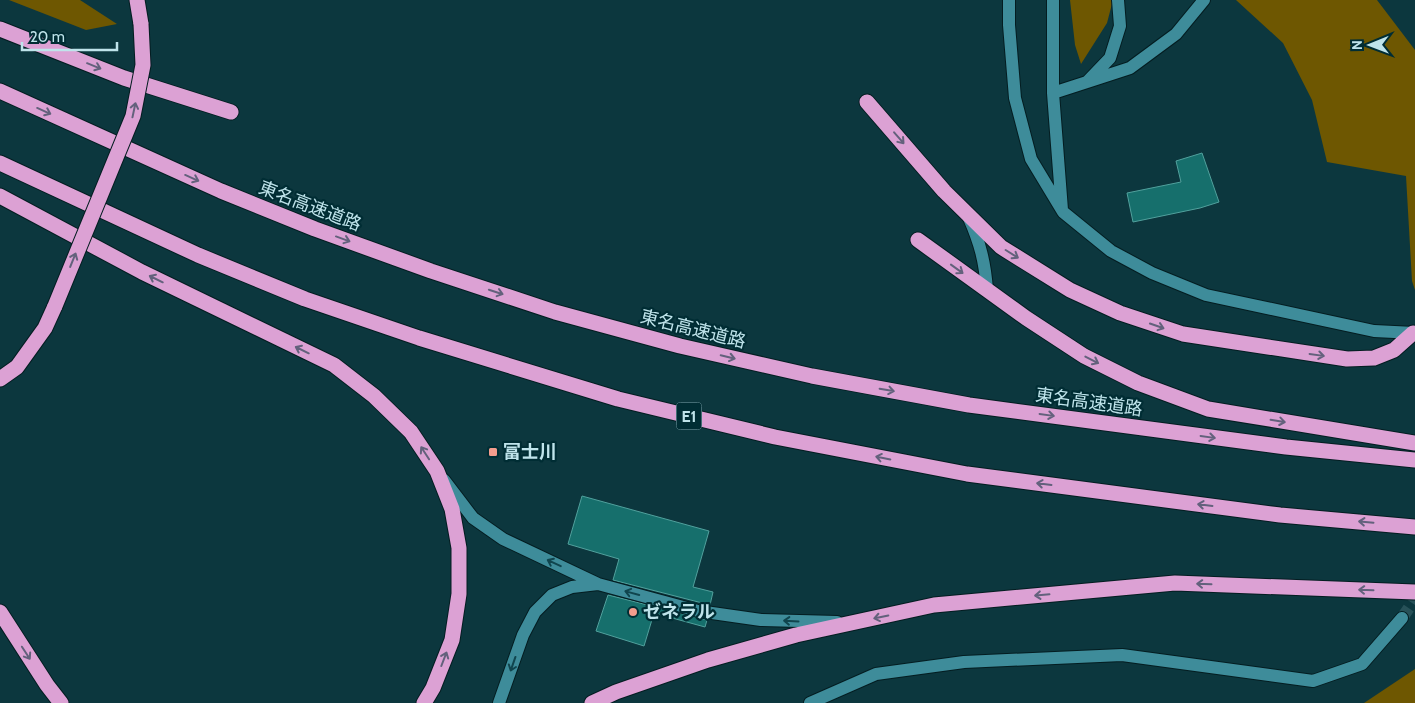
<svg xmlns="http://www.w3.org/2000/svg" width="1415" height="703" font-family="Cabin,'Noto Sans JP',sans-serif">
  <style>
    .green { fill: #6e5701 }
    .building { fill: #166f6c; stroke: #51a19d }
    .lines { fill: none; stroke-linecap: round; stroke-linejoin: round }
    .minor-tunnel { stroke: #275158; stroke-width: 12; stroke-dasharray: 12 6; stroke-linecap: butt }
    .minor-casing { stroke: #041d21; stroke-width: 14 }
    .highway-casing { stroke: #041d21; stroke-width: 17 }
    .minor { stroke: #3e8c9a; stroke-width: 12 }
    .highway { stroke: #dca1d4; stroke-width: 15 }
    .highway-bridge-casing { stroke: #041d21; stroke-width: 17; stroke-linecap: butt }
    .highway-bridge { stroke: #dca1d4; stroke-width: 15 }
    .oneway { stroke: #63617c }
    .oneway2 { stroke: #10454e }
    .poi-dot { fill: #f49d8d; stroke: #002d34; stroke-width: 2 }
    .labels { text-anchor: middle; stroke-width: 4.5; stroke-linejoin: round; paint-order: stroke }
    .shield { fill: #002d34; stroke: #86adb4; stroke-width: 1 }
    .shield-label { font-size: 16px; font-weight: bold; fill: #bfe4eb }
    .street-label { font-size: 18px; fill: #bfe4eb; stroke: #002d34 }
    .poi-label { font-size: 18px; font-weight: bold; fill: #bfe4eb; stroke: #002d34; text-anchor: start }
  </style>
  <rect width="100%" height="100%" fill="#0c373e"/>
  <!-- green -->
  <path class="green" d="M 9,0 L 80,0 L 117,24 L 86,30 Z
    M 1070,0 L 1113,0 L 1107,23 L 1081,64 L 1075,45 Z
    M 1236,0 L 1377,0 L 1415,50 L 1415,290 L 1412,281 L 1406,176 L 1327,162 L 1312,100 L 1283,43 Z
    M 1415,669 L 1415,703 L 1364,703 Z"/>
  <!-- building -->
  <path class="building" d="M 1202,153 L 1219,202 L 1200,208 L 1133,222 L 1127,193 L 1181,182 L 1176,161 Z
    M 582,496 L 709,531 L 693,587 L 713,592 L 710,605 L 613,580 L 619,559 L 568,544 Z
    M 608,595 L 707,620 L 705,627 L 654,613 L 644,646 L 596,631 Z"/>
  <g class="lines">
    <!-- minor-tunnel -->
    <path class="minor-tunnel" d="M 1402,618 L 1415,599"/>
    <defs>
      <path id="minor" d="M 1009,0 L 1009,25 L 1015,98 L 1031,159 L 1063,212 L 1111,251 L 1152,273 L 1206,295 L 1374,331 L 1415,333
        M 1053,0 L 1053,93 L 1062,210
        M 1087,82 L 1130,68 L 1176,34 L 1204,0
        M 1053,93 L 1087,82 L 1110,58 L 1120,26 L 1118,0
        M 969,218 C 980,243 985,262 987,290
        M 444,480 L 473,518 L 503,539 L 598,584
        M 499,703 L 523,635 L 535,612 L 552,595 L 572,587 L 598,584 L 698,611 L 761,620 L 837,622
        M 810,703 L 876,674 L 964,662 L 1122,655 L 1313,681 L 1362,664 L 1402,618"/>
      <path id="highway" d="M 137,0 L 141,24
        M 0,29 L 124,78 L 231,112
        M 0,91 L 221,191 L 315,229 L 431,271 L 555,312 L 680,346 L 812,376 L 969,405 L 1286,447 L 1415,460
        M 867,102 L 944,191 L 1001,247 L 1070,290 L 1120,313 L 1183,334 L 1347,359 L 1374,358 L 1394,350 L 1413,333
        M 0,163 L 198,255 L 305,299 L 419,338 L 618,399 L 775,437 L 967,474 L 1280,515 L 1415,527
        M 0,196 L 142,272 L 334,365 L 374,396 L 411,432 L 437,471 L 452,509 L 459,548 L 459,594 L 452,640 L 433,688 L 424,703
        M 918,240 L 1026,318 L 1084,356 L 1138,383 L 1208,409 L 1415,443
        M 0,379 L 17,367 L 45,328 L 55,306
        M 0,612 L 47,685 L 61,703
        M 592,703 L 616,692 L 708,660 L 796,635 L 934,605 L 1175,583 L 1415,592"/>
    </defs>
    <!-- minor casing -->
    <use href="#minor" class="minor-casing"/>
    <!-- highway casing -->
    <use href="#highway" class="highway-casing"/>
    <!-- minor -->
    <use href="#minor" class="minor"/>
    <!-- highway -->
    <use href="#highway" class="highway"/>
    <defs>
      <path id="highway-bridge" d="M 55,306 L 133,116 L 143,65 L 141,24"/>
    </defs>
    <!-- highway-bridge casing -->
    <use href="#highway-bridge" class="highway-bridge-casing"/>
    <!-- highway-bridge -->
    <use href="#highway-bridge" class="highway-bridge"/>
  </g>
  <!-- one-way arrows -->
  <defs><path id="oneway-shaft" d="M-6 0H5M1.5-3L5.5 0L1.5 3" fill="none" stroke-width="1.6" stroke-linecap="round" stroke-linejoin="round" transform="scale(1.25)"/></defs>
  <g class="oneway">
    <use href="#oneway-shaft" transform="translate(94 66) rotate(22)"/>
    <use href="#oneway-shaft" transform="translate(134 110) rotate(-78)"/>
    <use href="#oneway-shaft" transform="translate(44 111) rotate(24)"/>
    <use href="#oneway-shaft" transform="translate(899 138) rotate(49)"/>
    <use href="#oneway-shaft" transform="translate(192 178) rotate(24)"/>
    <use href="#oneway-shaft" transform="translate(343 239) rotate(20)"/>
    <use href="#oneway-shaft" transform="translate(1012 254) rotate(32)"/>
    <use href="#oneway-shaft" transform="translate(73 260) rotate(-68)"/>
    <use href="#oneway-shaft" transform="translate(957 269) rotate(36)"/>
    <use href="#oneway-shaft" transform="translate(156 279) rotate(-154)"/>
    <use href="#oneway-shaft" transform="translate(496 292) rotate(18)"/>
    <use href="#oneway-shaft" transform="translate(1157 326) rotate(19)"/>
    <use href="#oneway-shaft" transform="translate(302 350) rotate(-154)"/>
    <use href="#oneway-shaft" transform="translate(1317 355) rotate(8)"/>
    <use href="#oneway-shaft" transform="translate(728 357) rotate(13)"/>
    <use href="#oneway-shaft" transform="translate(1092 360) rotate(27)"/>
    <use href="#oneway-shaft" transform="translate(887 390) rotate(10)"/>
    <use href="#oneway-shaft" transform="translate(1047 415) rotate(8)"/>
    <use href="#oneway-shaft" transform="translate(1278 421) rotate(9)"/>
    <use href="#oneway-shaft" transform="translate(1208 437) rotate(8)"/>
    <use href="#oneway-shaft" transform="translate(425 453) rotate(-123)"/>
    <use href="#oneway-shaft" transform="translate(883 458) rotate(-169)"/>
    <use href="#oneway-shaft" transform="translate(1044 484) rotate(-173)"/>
    <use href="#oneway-shaft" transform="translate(1205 505) rotate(-173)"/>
    <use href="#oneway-shaft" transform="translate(1366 522) rotate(-175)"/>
    <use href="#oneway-shaft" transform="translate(1204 584) rotate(-178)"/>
    <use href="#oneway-shaft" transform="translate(1366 590) rotate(-178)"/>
    <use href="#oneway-shaft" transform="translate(1042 595) rotate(175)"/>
    <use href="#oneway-shaft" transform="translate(881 617) rotate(168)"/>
    <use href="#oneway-shaft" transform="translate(26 653) rotate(57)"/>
    <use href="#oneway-shaft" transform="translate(444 659) rotate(-69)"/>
  </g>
  <g class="oneway2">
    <use href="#oneway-shaft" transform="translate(554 563) rotate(-155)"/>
    <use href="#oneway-shaft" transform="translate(632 593) rotate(-165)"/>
    <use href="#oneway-shaft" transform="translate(791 621) rotate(-177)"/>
    <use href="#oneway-shaft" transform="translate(513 664) rotate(109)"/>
  </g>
  <!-- markers -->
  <g class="poi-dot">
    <rect x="488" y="447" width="10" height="10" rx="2.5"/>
    <circle cx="633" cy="612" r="5"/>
  </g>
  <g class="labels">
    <!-- shield labels -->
    <rect class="shield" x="676.5" y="402.5" width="25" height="27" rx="4"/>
    <g class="shield-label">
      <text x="689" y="422">E1</text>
    </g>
    <!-- street labels -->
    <g class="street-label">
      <text transform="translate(310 206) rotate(21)" y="6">東名高速道路</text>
      <text transform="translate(693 329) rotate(14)" y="6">東名高速道路</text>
      <text transform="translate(1089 402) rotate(8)" y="6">東名高速道路</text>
    </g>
    <!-- poi labels -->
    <g class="poi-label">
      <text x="503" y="458">富士川</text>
      <text x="643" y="618">ゼネラル</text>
    </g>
  </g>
  <!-- north arrow -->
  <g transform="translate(1370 45) rotate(269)" stroke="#002d34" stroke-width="4" paint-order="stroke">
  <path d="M0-4L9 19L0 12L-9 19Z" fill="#bfe4eb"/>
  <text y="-8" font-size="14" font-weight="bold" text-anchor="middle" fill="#bfe4eb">N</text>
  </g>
  <!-- scale -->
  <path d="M22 42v8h95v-8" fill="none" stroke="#bfe4eb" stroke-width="2.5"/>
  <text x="30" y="42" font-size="15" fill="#bfe4eb" stroke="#002d34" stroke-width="4" paint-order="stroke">20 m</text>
</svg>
